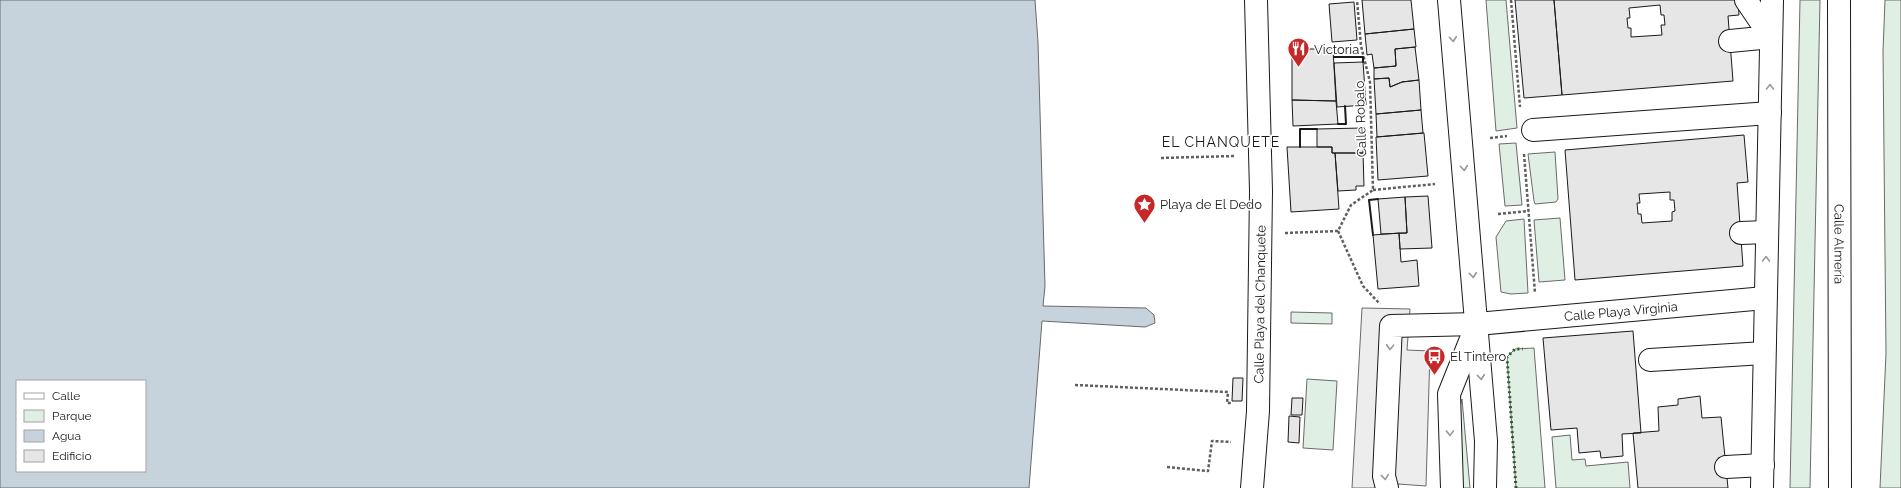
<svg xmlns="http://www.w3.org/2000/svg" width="1901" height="488" font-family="Raleway,sans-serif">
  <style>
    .green { fill: #e0efe3; stroke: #6a6a6a }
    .parking { fill: #ededed; stroke: #6a6a6a }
    .water { fill: #c6d2dc; stroke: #6a6a6a; fill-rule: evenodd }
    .building { fill: #e6e6e6; stroke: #1a1a1a; fill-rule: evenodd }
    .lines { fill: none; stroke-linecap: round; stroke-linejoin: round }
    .minor-casing { stroke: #1a1a1a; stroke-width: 24 }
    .major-casing { stroke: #1a1a1a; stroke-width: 24 }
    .path { stroke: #5f5f5f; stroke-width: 2.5; stroke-dasharray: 3 2; stroke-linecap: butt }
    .minor { stroke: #fff; stroke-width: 22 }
    .major { stroke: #fff; stroke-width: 22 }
    .hedge { stroke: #2b5a34; stroke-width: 3; stroke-dasharray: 2 3; stroke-linecap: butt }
    .wall { stroke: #1a1a1a; stroke-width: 2 }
    .oneway { stroke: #989898 }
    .labels { text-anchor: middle; stroke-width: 3; stroke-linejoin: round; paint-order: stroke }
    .poi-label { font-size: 13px; fill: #1a1a1a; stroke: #fff; text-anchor: start }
    .street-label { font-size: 13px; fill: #1a1a1a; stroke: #fff }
    .neighbourhood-label { font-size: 14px; letter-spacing: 1px; fill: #1a1a1a; stroke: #fff }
  </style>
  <rect width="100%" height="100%" fill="#fff"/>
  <!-- green -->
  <path class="green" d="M 1486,0 L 1506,0 L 1517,128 L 1496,131 Z
    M 1800,0 L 1820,0 L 1810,488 L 1790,488 Z
    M 1885,0 L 1901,0 L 1901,488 L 1880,488 L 1886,353 L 1883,51 Z
    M 1516,143 L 1522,205 L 1505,206 L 1499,144 Z
    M 1555,152 L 1558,199 L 1556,202 L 1535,204 L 1534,201 L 1528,154 Z
    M 1560,218 L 1565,280 L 1539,282 L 1534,220 Z
    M 1524,219 L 1528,293 L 1511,294 L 1501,292 L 1496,237 L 1506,221 Z
    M 1291,312 L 1332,313 L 1332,324 L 1291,323 Z
    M 1534,348 L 1545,488 L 1516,488 L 1507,357 L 1515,349 Z
    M 1307,379 L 1337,381 L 1333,450 L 1303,448 Z
    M 1462,399 L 1470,488 L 1462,488 L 1459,412 Z
    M 1570,435 L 1572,460 L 1585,459 L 1586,466 L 1628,462 L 1630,488 L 1556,488 L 1552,437 Z"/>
  <!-- parking -->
  <path class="parking" d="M 1362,308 L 1410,309 L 1407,350 L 1430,351 L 1426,486 L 1398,484 L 1398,488 L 1352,488 Z"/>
  <!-- water -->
  <path class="water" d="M 0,0 L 1035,0 L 1038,42 L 1045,286 L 1043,306 L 1146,308 L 1154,315 L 1155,323 L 1145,327 L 1042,321 L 1029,488 L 0,488 ZM 17,381 L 145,381 L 145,471 L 17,471 Z"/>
  <!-- building -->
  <path class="building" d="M 1362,0 L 1411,0 L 1414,29 L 1365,34 Z
    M 1515,0 L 1554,0 L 1562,95 L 1524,98 Z
    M 1554,0 L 1738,0 L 1739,15 L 1728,16 L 1733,81 L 1562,95 ZM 1660,5 L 1661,15 L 1664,15 L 1665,25 L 1661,25 L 1662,35 L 1631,37 L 1631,28 L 1628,28 L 1627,18 L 1630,18 L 1629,8 Z
    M 1354,2 L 1357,40 L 1332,42 L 1329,4 Z
    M 1414,29 L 1416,47 L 1395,49 L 1396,66 L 1374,68 L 1372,54 L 1367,55 L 1365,34 Z
    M 1415,47 L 1419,80 L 1402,82 L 1390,87 L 1389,78 L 1374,79 L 1374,68 L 1396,66 L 1395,49 Z
    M 1292,49 L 1333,49 L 1336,101 L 1292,100 Z
    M 1363,62 L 1366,105 L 1337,107 L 1334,63 Z
    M 1389,78 L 1390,87 L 1402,82 L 1419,80 L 1421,110 L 1376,114 L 1374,79 Z
    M 1292,100 L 1336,101 L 1338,124 L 1293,126 Z
    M 1421,110 L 1423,133 L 1377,137 L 1376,114 Z
    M 1362,128 L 1363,153 L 1332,153 L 1332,147 L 1317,147 L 1317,129 Z
    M 1424,133 L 1428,176 L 1378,180 L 1376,137 Z
    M 1744,135 L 1748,182 L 1737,183 L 1743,266 L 1575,280 L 1565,150 ZM 1670,192 L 1670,200 L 1674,200 L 1675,211 L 1672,212 L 1672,221 L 1642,223 L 1641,214 L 1638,214 L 1637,203 L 1640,203 L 1639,194 Z
    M 1287,147 L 1332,147 L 1332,153 L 1335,153 L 1339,209 L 1291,212 Z
    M 1335,153 L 1363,153 L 1364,186 L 1356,186 L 1356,190 L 1338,191 Z
    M 1428,196 L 1432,248 L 1400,249 L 1399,233 L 1407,233 L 1405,197 Z
    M 1405,197 L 1407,233 L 1381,234 L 1378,199 Z
    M 1399,233 L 1401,262 L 1417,260 L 1419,286 L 1378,289 L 1373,235 Z
    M 1633,331 L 1641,433 L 1622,434 L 1623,456 L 1601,458 L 1600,451 L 1579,453 L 1577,428 L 1551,430 L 1543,338 Z
    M 1233,378 L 1243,378 L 1242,401 L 1232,401 Z
    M 1700,396 L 1702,418 L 1721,417 L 1728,488 L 1638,488 L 1633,433 L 1659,431 L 1658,407 L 1678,405 L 1678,399 Z
    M 1292,398 L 1303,398 L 1302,415 L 1291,415 Z
    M 1289,416 L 1300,417 L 1299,443 L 1288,442 Z"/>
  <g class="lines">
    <defs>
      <g id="minor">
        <path d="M 1730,41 L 1771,37 L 1746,0"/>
        <path d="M 1533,130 L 1770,113"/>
        <path d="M 1741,233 L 1766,232"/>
        <path d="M 1650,360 L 1764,353"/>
        <path d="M 1726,467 L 1763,465"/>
        <path id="s1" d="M 1252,488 L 1258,411 L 1261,191 L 1256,0"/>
        <path id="s2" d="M 1387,488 L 1384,476 L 1391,326 L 1477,324 L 1765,298"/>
        <path d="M 1452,488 L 1449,394 L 1477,324"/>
        <path d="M 1762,488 L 1772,0"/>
      </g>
      <g id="major">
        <path d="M 1449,0 L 1486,441 L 1485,488"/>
        <path id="s3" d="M 1839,0 L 1840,488"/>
      </g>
    </defs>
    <!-- minor casing -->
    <use href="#minor" class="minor-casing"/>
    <!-- major casing -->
    <use href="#major" class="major-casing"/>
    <!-- path -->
    <path class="path" d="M 1511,0 L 1520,107
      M 1490,138 L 1507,136
      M 1524,154 L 1535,293
      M 1161,158 L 1234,156
      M 1373,190 L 1435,184
      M 1498,214 L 1529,211
      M 1338,231 L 1363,286 L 1380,304
      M 1285,233 L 1338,231 L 1351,205 L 1373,190 L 1370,82 L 1361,46 L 1357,0
      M 1075,385 L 1228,392 L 1227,403 L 1232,403
      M 1167,467 L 1208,471 L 1212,441 L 1231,442"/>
    <!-- minor -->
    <use href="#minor" class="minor"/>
    <!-- major -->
    <use href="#major" class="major"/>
    <!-- hedge -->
    <path class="hedge" d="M 1516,488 L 1507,357 L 1515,349 L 1523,349"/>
    <!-- wall -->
    <path class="wall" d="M 1334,57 L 1363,57 L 1363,62
      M 1338,124 L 1346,124 L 1345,106
      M 1300,147 L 1300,129 L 1317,129
      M 1373,235 L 1369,200 L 1378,199"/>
  </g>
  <!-- one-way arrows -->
  <defs><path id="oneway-chevron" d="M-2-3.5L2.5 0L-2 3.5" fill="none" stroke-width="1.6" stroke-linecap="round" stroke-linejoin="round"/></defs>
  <g class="oneway">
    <use href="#oneway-chevron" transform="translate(1453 39) rotate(85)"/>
    <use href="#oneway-chevron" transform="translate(1770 87) rotate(-89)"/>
    <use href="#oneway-chevron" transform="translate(1464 168) rotate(85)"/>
    <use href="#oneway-chevron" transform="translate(1766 259) rotate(-89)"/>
    <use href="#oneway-chevron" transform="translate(1473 275) rotate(85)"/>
    <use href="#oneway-chevron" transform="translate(1390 347) rotate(93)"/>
    <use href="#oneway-chevron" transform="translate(1481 377) rotate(85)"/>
    <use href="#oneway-chevron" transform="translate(1450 433) rotate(88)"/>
    <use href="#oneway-chevron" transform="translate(1385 477) rotate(84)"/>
  </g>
  <!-- icons -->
  <defs>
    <symbol id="restaurant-pin" viewBox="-11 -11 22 30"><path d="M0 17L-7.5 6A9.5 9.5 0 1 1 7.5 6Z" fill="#c62828" stroke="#fff"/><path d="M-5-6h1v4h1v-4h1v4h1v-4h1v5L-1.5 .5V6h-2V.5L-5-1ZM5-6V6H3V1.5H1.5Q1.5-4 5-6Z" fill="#fff"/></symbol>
    <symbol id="sight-pin" viewBox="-11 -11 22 30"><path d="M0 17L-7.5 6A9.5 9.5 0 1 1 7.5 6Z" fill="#c62828" stroke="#fff"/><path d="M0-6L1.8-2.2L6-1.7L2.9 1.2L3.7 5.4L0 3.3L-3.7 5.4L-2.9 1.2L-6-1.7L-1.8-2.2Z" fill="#fff"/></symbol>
    <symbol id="bus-pin" viewBox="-11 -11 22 30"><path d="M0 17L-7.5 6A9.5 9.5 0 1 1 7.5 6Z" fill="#c62828" stroke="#fff"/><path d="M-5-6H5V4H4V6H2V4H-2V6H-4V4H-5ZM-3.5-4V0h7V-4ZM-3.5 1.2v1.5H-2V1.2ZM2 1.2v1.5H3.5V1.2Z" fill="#fff"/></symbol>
  </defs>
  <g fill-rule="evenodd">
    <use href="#restaurant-pin" x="1286" y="36" width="25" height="34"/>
    <use href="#sight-pin" x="1132" y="192" width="25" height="34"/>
    <use href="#bus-pin" x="1422" y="344" width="25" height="34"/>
  </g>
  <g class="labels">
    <!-- poi labels -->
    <g class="poi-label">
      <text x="1314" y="54">Victoria</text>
      <text x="1160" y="209">Playa de El Dedo</text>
      <text x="1450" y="361">El Tintero</text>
    </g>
    <!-- street labels -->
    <g class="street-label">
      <text transform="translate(1360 119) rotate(-92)" y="5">Calle Robalo</text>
      <text dy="5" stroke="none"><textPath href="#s3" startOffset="244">Calle Almería</textPath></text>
      <text dy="5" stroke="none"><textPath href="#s1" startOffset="184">Calle Playa del Chanquete</textPath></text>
      <text dy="5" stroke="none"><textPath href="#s2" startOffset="393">Calle Playa Virginia</textPath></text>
    </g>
    <!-- neighbourhood labels -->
    <g class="neighbourhood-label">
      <text x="1221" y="147">EL CHANQUETE</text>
    </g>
  </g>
  <!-- legend -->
  <rect x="16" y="380" width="130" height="92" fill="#ffffff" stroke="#a3a3a3"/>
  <rect x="24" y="393" width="20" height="6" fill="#ffffff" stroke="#a3a3a3"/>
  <text x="52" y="400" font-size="12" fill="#1a1a1a">Calle</text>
  <rect x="24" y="410" width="20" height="12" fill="#e0efe3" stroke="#a3a3a3"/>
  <text x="52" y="420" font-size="12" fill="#1a1a1a">Parque</text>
  <rect x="24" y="430" width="20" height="12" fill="#c6d2dc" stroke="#a3a3a3"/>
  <text x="52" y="440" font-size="12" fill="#1a1a1a">Agua</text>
  <rect x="24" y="450" width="20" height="12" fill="#e6e6e6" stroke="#a3a3a3"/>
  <text x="52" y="460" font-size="12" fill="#1a1a1a">Edificio</text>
</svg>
